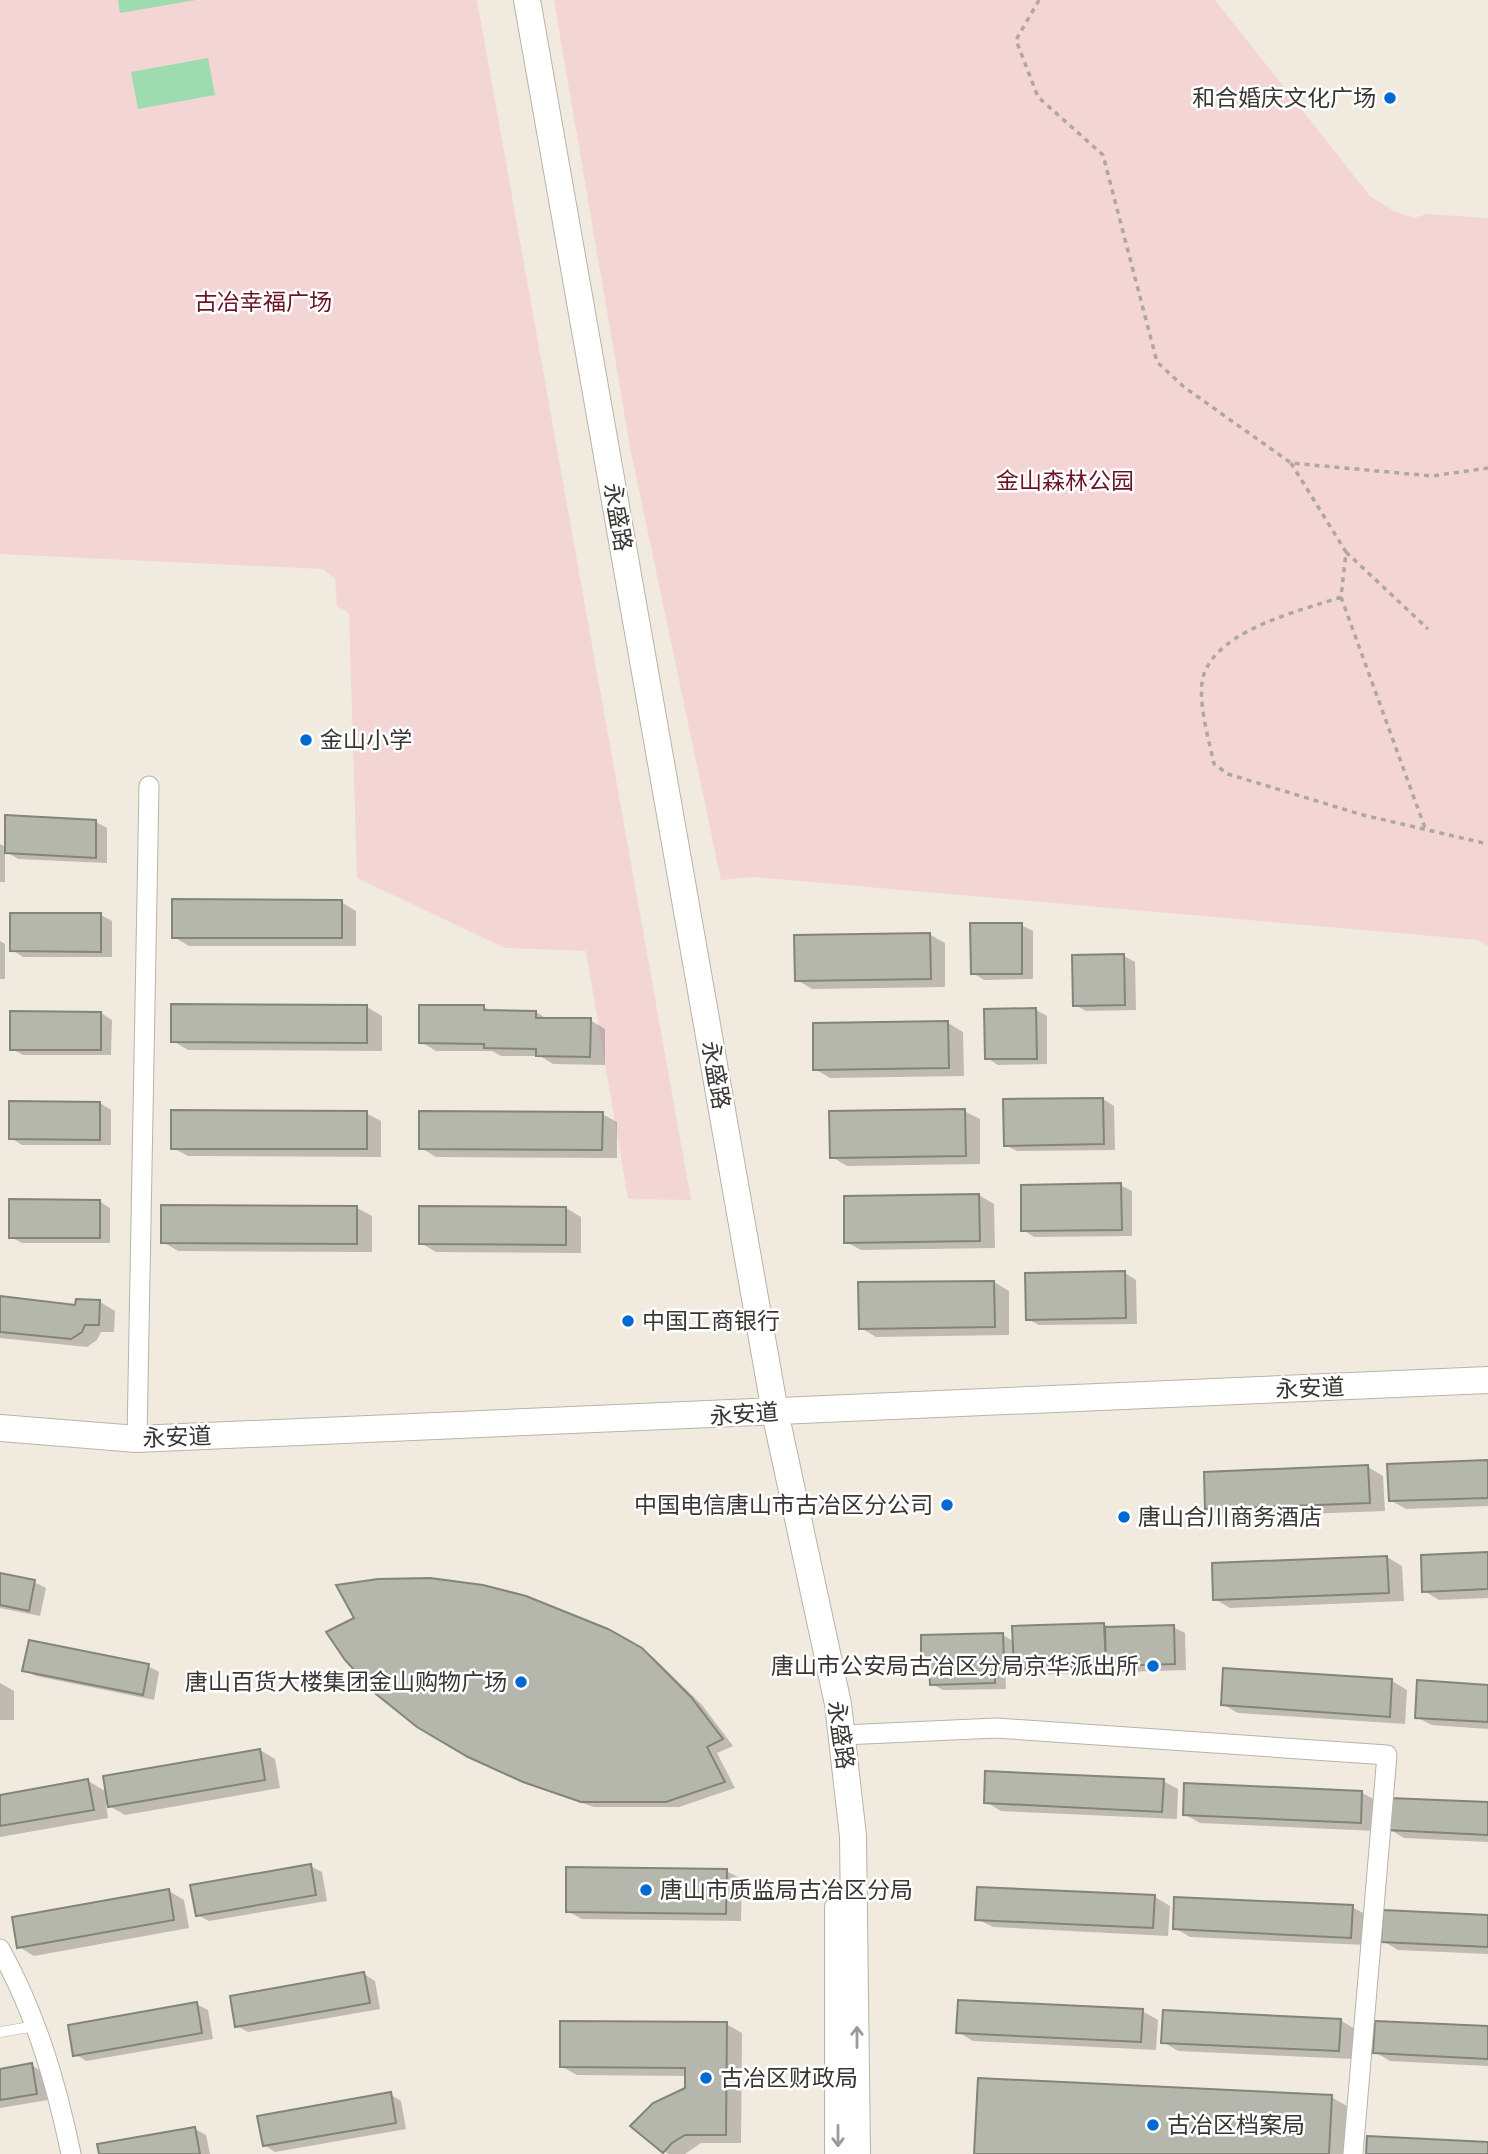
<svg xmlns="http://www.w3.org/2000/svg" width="1488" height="2154" font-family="'Golos Text','Noto Sans SC',sans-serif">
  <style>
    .green { fill: #f4d5d6 }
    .water { fill: #9edbae }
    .shadow { fill: #0003 }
    .building { fill: #b5b7ac; stroke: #82857a; stroke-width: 2 }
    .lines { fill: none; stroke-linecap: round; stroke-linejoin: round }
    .service-casing { stroke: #b9b3a9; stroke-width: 11 }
    .minor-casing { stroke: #b9b3a9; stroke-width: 21 }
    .secondary-casing { stroke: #b9b3a9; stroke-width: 28 }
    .path { stroke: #ada8a0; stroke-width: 3.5; stroke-dasharray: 5 5; stroke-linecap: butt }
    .service { stroke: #fff; stroke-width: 10 }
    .minor { stroke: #fff; stroke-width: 19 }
    .secondary { stroke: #fff; stroke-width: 26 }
    .oneway { stroke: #9c9b99 }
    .poi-dot { fill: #0169d1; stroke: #fff; stroke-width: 2.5 }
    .labels { text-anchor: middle; stroke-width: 5; stroke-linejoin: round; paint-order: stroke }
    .poi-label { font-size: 23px; fill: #393733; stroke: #fff; text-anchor: start }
    .park-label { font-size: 23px; fill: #6a1426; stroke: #fff }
    .street-label { font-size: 23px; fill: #393733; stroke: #fff }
  </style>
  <rect width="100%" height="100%" fill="#f0eadf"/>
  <!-- green -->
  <path class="green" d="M 0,0 L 477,0 L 691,1200 L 628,1199 L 586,951 L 505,948 L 357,878 L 349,613 L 337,606 L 335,579 L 323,569 L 0,554 Z
    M 554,0 L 1215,0 L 1370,196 L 1394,211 L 1414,218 L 1427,214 L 1488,218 L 1488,946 L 1478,940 L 753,877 L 721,880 L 630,447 Z"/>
  <!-- water -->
  <path class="water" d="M 118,0 L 196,0 L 120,13 Z
    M 208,58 L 215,95 L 138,109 L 131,72 Z"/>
  <!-- shadow -->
  <path class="shadow" d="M 96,822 L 107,828 L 107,863 L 18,859 L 5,851 L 5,882 L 0,882 L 0,844 L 7,848 Z
    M 341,902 L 356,911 L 356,946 L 189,946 L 174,937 Z
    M 101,915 L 112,921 L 112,957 L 23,957 L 12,950 Z
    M 1021,925 L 1033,931 L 1033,979 L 984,980 L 973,973 Z
    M 929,934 L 945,943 L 945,987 L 812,989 L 797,980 Z
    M 0,941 L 5,944 L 5,979 L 0,979 Z
    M 1124,956 L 1135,962 L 1136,1010 L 1086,1011 L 1075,1005 Z
    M 367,1007 L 382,1016 L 382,1051 L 188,1050 L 173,1041 Z
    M 484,1007 L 493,1012 L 536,1012 L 549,1020 L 590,1020 L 605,1029 L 605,1065 L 553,1064 L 540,1056 L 501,1056 L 492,1051 L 436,1051 L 421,1042 Z
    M 1036,1010 L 1047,1016 L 1047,1064 L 998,1065 L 987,1058 Z
    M 101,1013 L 112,1020 L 111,1055 L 23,1055 L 12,1049 Z
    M 948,1023 L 963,1032 L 964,1076 L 830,1078 L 815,1069 Z
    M 1103,1099 L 1114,1106 L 1115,1150 L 1017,1151 L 1005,1145 Z
    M 100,1103 L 111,1110 L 111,1145 L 22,1145 L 11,1138 Z
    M 964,1111 L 980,1119 L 980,1164 L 847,1166 L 832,1157 Z
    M 366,1113 L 381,1121 L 381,1157 L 188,1156 L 173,1148 Z
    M 602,1114 L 617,1122 L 617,1158 L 436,1157 L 421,1148 Z
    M 1120,1185 L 1132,1191 L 1132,1236 L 1034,1237 L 1023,1230 Z
    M 979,1195 L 994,1204 L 995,1248 L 861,1250 L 846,1242 Z
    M 99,1201 L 110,1208 L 110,1243 L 22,1243 L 11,1237 Z
    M 357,1208 L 372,1216 L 372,1252 L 178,1251 L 163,1242 Z
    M 566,1208 L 581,1217 L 581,1253 L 436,1252 L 421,1243 Z
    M 1125,1273 L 1136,1280 L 1137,1324 L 1039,1325 L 1027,1319 Z
    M 994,1282 L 1009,1291 L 1009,1335 L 876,1337 L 861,1328 Z
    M 0,1296 L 77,1307 L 77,1301 L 100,1302 L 115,1311 L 114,1332 L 101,1332 L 97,1340 L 87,1347 L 0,1338 Z
    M 1488,1462 L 1488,1506 L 1406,1509 L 1390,1500 Z
    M 1368,1467 L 1383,1476 L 1385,1511 L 1222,1517 L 1207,1508 Z
    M 1488,1554 L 1488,1598 L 1439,1600 L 1424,1591 Z
    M 1387,1557 L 1402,1566 L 1404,1601 L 1230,1608 L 1215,1599 Z
    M 0,1575 L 34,1582 L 46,1588 L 40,1616 L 0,1608 Z
    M 1104,1624 L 1112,1629 L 1173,1627 L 1185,1633 L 1186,1670 L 1027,1675 L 1015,1667 L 1005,1667 L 1006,1689 L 943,1690 L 932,1684 L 931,1667 L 923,1662 L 1003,1635 L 1015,1642 Z
    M 608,1631 L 653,1657 L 702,1705 L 733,1746 L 717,1753 L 735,1788 L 679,1807 L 594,1807 L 536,1787 L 482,1763 Z
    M 148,1666 L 159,1672 L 154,1700 L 36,1676 L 24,1670 Z
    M 1392,1681 L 1407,1690 L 1405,1724 L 1238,1713 L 1222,1704 Z
    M 0,1683 L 14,1691 L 14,1720 L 0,1720 Z
    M 1488,1686 L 1488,1729 L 1432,1725 L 1416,1717 Z
    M 260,1750 L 275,1759 L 280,1788 L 125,1815 L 106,1804 L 108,1818 L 0,1837 L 0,1797 L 88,1781 L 107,1792 Z
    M 1163,1781 L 1178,1789 L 1177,1819 L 1001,1811 L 986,1802 Z
    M 1362,1793 L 1377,1801 L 1376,1831 L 1200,1823 L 1184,1814 Z
    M 1488,1804 L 1488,1842 L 1404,1838 L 1389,1829 Z
    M 310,1866 L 322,1872 L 327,1901 L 209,1921 L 197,1915 Z
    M 726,1871 L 742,1879 L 741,1921 L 582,1919 L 567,1911 Z
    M 169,1891 L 184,1900 L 189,1928 L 34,1956 L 19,1947 Z
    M 1155,1897 L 1170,1906 L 1168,1936 L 993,1927 L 977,1919 Z
    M 1352,1907 L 1367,1915 L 1366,1945 L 1190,1937 L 1175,1928 Z
    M 1488,1916 L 1488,1954 L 1398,1950 L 1383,1941 Z
    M 364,1974 L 375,1981 L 380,2009 L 248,2032 L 237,2026 Z
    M 196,2004 L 208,2010 L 213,2039 L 86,2061 L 75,2054 Z
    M 1142,2011 L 1158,2020 L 1156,2050 L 973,2041 L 958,2032 Z
    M 1340,2020 L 1355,2029 L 1354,2059 L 1178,2051 L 1163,2042 Z
    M 726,2024 L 742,2033 L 741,2143 L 701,2143 L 685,2154 L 668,2154 L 633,2126 L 687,2089 L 687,2076 L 577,2075 L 561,2066 Z
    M 1488,2028 L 1488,2066 L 1390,2061 L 1375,2052 Z
    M 31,2065 L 43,2072 L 48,2100 L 0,2108 L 0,2071 Z
    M 390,2094 L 401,2101 L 406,2129 L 275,2152 L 264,2145 Z
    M 1331,2097 L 1347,2106 L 1344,2154 L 976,2154 Z
    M 195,2129 L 206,2135 L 210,2154 L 101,2154 Z"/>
  <!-- building -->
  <path class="building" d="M 5,815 L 96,820 L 96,858 L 5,853 Z
    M 172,899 L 342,900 L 342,938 L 172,938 Z
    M 10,913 L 101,913 L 101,952 L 10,951 Z
    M 970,923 L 1022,923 L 1022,974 L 971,974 Z
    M 930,933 L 931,979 L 795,981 L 794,935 Z
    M 1124,954 L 1125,1005 L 1073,1006 L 1072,955 Z
    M 171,1004 L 367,1005 L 367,1043 L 171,1042 Z
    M 419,1005 L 484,1005 L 484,1010 L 536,1011 L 536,1018 L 591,1018 L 590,1057 L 536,1056 L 536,1049 L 484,1048 L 484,1044 L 419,1043 Z
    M 1036,1008 L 1037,1059 L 985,1059 L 984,1009 Z
    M 10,1011 L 101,1012 L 101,1050 L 10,1050 Z
    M 948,1021 L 949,1068 L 813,1070 L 813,1023 Z
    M 1103,1098 L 1104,1144 L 1004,1146 L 1003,1099 Z
    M 9,1101 L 100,1102 L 100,1140 L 9,1139 Z
    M 965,1109 L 966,1156 L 830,1158 L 829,1111 Z
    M 171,1110 L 367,1111 L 367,1149 L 171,1149 Z
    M 419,1111 L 603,1112 L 602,1150 L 419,1149 Z
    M 1121,1183 L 1122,1230 L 1021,1231 L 1021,1185 Z
    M 979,1194 L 980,1241 L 844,1243 L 844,1196 Z
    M 9,1199 L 100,1200 L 100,1238 L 9,1238 Z
    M 161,1205 L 357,1206 L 357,1244 L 161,1243 Z
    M 419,1206 L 566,1207 L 566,1245 L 419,1244 Z
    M 1125,1271 L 1126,1318 L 1026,1320 L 1025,1273 Z
    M 994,1281 L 995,1327 L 859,1329 L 858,1282 Z
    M 0,1296 L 75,1305 L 76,1299 L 100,1300 L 99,1325 L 85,1325 L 82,1332 L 71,1339 L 0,1332 Z
    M 1488,1460 L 1488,1498 L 1389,1501 L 1387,1464 Z
    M 1368,1465 L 1370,1503 L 1205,1509 L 1204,1472 Z
    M 1488,1552 L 1488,1589 L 1422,1592 L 1421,1555 Z
    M 1387,1556 L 1389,1593 L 1213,1600 L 1212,1563 Z
    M 0,1573 L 35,1580 L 29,1611 L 0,1605 Z
    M 430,1578 L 483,1585 L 526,1596 L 608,1629 L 642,1648 L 691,1697 L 723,1739 L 707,1747 L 725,1782 L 666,1802 L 581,1802 L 523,1782 L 468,1757 L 417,1727 L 376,1694 L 345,1660 L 326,1632 L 354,1618 L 336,1585 L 378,1579 Z
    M 1104,1623 L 1106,1666 L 1014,1669 L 1012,1626 Z
    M 1174,1625 L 1175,1664 L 1106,1666 L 1105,1627 Z
    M 1003,1633 L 1004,1661 L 995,1661 L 995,1683 L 930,1685 L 929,1663 L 921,1663 L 921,1635 Z
    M 29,1640 L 149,1664 L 143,1695 L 22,1671 Z
    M 1223,1668 L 1392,1679 L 1390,1717 L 1221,1705 Z
    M 1417,1680 L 1488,1685 L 1488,1722 L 1415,1718 Z
    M 260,1749 L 265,1780 L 108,1807 L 103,1776 Z
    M 985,1771 L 1164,1779 L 1162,1812 L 984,1803 Z
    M 88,1779 L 94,1810 L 0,1826 L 0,1795 Z
    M 1184,1783 L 1362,1791 L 1361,1823 L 1183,1815 Z
    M 1389,1798 L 1488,1802 L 1488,1835 L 1387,1830 Z
    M 311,1864 L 316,1895 L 196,1916 L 190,1885 Z
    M 566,1867 L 727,1869 L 726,1914 L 566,1912 Z
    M 977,1887 L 1155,1895 L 1153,1928 L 975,1920 Z
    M 169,1889 L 174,1920 L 17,1948 L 12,1917 Z
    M 1174,1897 L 1353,1905 L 1351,1938 L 1173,1929 Z
    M 1383,1910 L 1488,1915 L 1488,1947 L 1381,1942 Z
    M 364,1972 L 370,2003 L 235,2027 L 230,1996 Z
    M 958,2000 L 1143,2009 L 1141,2042 L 956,2033 Z
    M 197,2002 L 202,2033 L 73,2056 L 68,2025 Z
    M 1163,2010 L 1341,2019 L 1339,2051 L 1161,2043 Z
    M 560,2021 L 727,2022 L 726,2135 L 685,2135 L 672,2143 L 663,2153 L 630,2126 L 653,2103 L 685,2088 L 685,2068 L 560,2067 Z
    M 1375,2021 L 1488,2026 L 1488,2059 L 1373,2053 Z
    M 32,2063 L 37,2094 L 0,2100 L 0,2069 Z
    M 978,2078 L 1332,2095 L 1329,2154 L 974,2154 Z
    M 391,2092 L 396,2123 L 263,2146 L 257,2116 Z
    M 195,2127 L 200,2154 L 99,2154 L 97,2144 Z
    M 1367,2136 L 1488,2142 L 1488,2154 L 1366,2154 Z"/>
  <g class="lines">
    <defs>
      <path id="service" d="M 0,2032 L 36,2026"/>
      <path id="minor" d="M 137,1439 L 149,786
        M 843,1735 L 996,1728 L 1387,1755 L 1353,2154
        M 0,1949 C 36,2014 56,2082 71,2154"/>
      <path id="secondary" d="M 527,0 L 775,1412 L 838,1704 L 853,1836 L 857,2154
        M 0,1428 L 137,1439 L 1488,1380
        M 838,2154 L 838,1908"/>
    </defs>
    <!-- service casing -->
    <use href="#service" class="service-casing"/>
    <!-- minor casing -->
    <use href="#minor" class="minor-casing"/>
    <!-- secondary casing -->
    <use href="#secondary" class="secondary-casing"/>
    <!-- path -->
    <path class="path" d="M 1039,0 L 1016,40 L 1038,97 L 1103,155 L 1157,362 L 1184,387 L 1291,463 L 1432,476 L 1488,468
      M 1291,463 L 1346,552 L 1341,597 C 1300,611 1220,629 1204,674 C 1196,697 1209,740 1214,764 L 1228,774 L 1363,815 L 1488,844
      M 1346,552 L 1428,629
      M 1341,597 L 1425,828"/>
    <!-- service -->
    <use href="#service" class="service"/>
    <!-- minor -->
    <use href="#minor" class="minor"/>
    <!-- secondary -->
    <use href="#secondary" class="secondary"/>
  </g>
  <!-- one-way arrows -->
  <defs><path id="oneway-shaft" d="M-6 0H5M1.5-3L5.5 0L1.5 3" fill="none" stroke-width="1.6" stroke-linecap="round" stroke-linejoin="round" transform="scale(1.75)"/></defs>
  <g class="oneway">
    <use href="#oneway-shaft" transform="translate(857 2037) rotate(-90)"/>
    <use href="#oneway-shaft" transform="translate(838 2136) rotate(90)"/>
  </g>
  <!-- markers -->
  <g class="poi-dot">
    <circle cx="1390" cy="98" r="7"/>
    <circle cx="306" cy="740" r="7"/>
    <circle cx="628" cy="1321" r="7"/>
    <circle cx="947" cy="1505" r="7"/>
    <circle cx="1124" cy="1517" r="7"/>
    <circle cx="1153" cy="1666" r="7"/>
    <circle cx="521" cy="1682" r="7"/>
    <circle cx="646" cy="1890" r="7"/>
    <circle cx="706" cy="2078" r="7"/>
    <circle cx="1153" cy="2125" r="7"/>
  </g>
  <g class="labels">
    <!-- poi labels -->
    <g class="poi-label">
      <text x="1376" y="106" text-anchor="end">和合婚庆文化广场</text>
      <text x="320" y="748">金山小学</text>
      <text x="642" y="1329">中国工商银行</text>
      <text x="933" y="1513" text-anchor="end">中国电信唐山市古冶区分公司</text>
      <text x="1138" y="1525">唐山合川商务酒店</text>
      <text x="1139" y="1674" text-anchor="end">唐山市公安局古冶区分局京华派出所</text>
      <text x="507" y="1690" text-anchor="end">唐山百货大楼集团金山购物广场</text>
      <text x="660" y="1898">唐山市质监局古冶区分局</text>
      <text x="720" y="2086">古冶区财政局</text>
      <text x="1167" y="2133">古冶区档案局</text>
    </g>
    <!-- park labels -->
    <g class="park-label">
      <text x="263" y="310">古冶幸福广场</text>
      <text x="1065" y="489">金山森林公园</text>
    </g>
    <!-- street labels -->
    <g class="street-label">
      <text transform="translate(618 517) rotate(80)" y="8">永盛路</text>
      <text transform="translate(716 1075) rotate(80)" y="8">永盛路</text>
      <text transform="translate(1310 1388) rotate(-2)" y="8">永安道</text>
      <text transform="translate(744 1414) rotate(-4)" y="8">永安道</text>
      <text transform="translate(177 1437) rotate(-2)" y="8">永安道</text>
      <text transform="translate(841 1735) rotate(82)" y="8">永盛路</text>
    </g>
  </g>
</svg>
